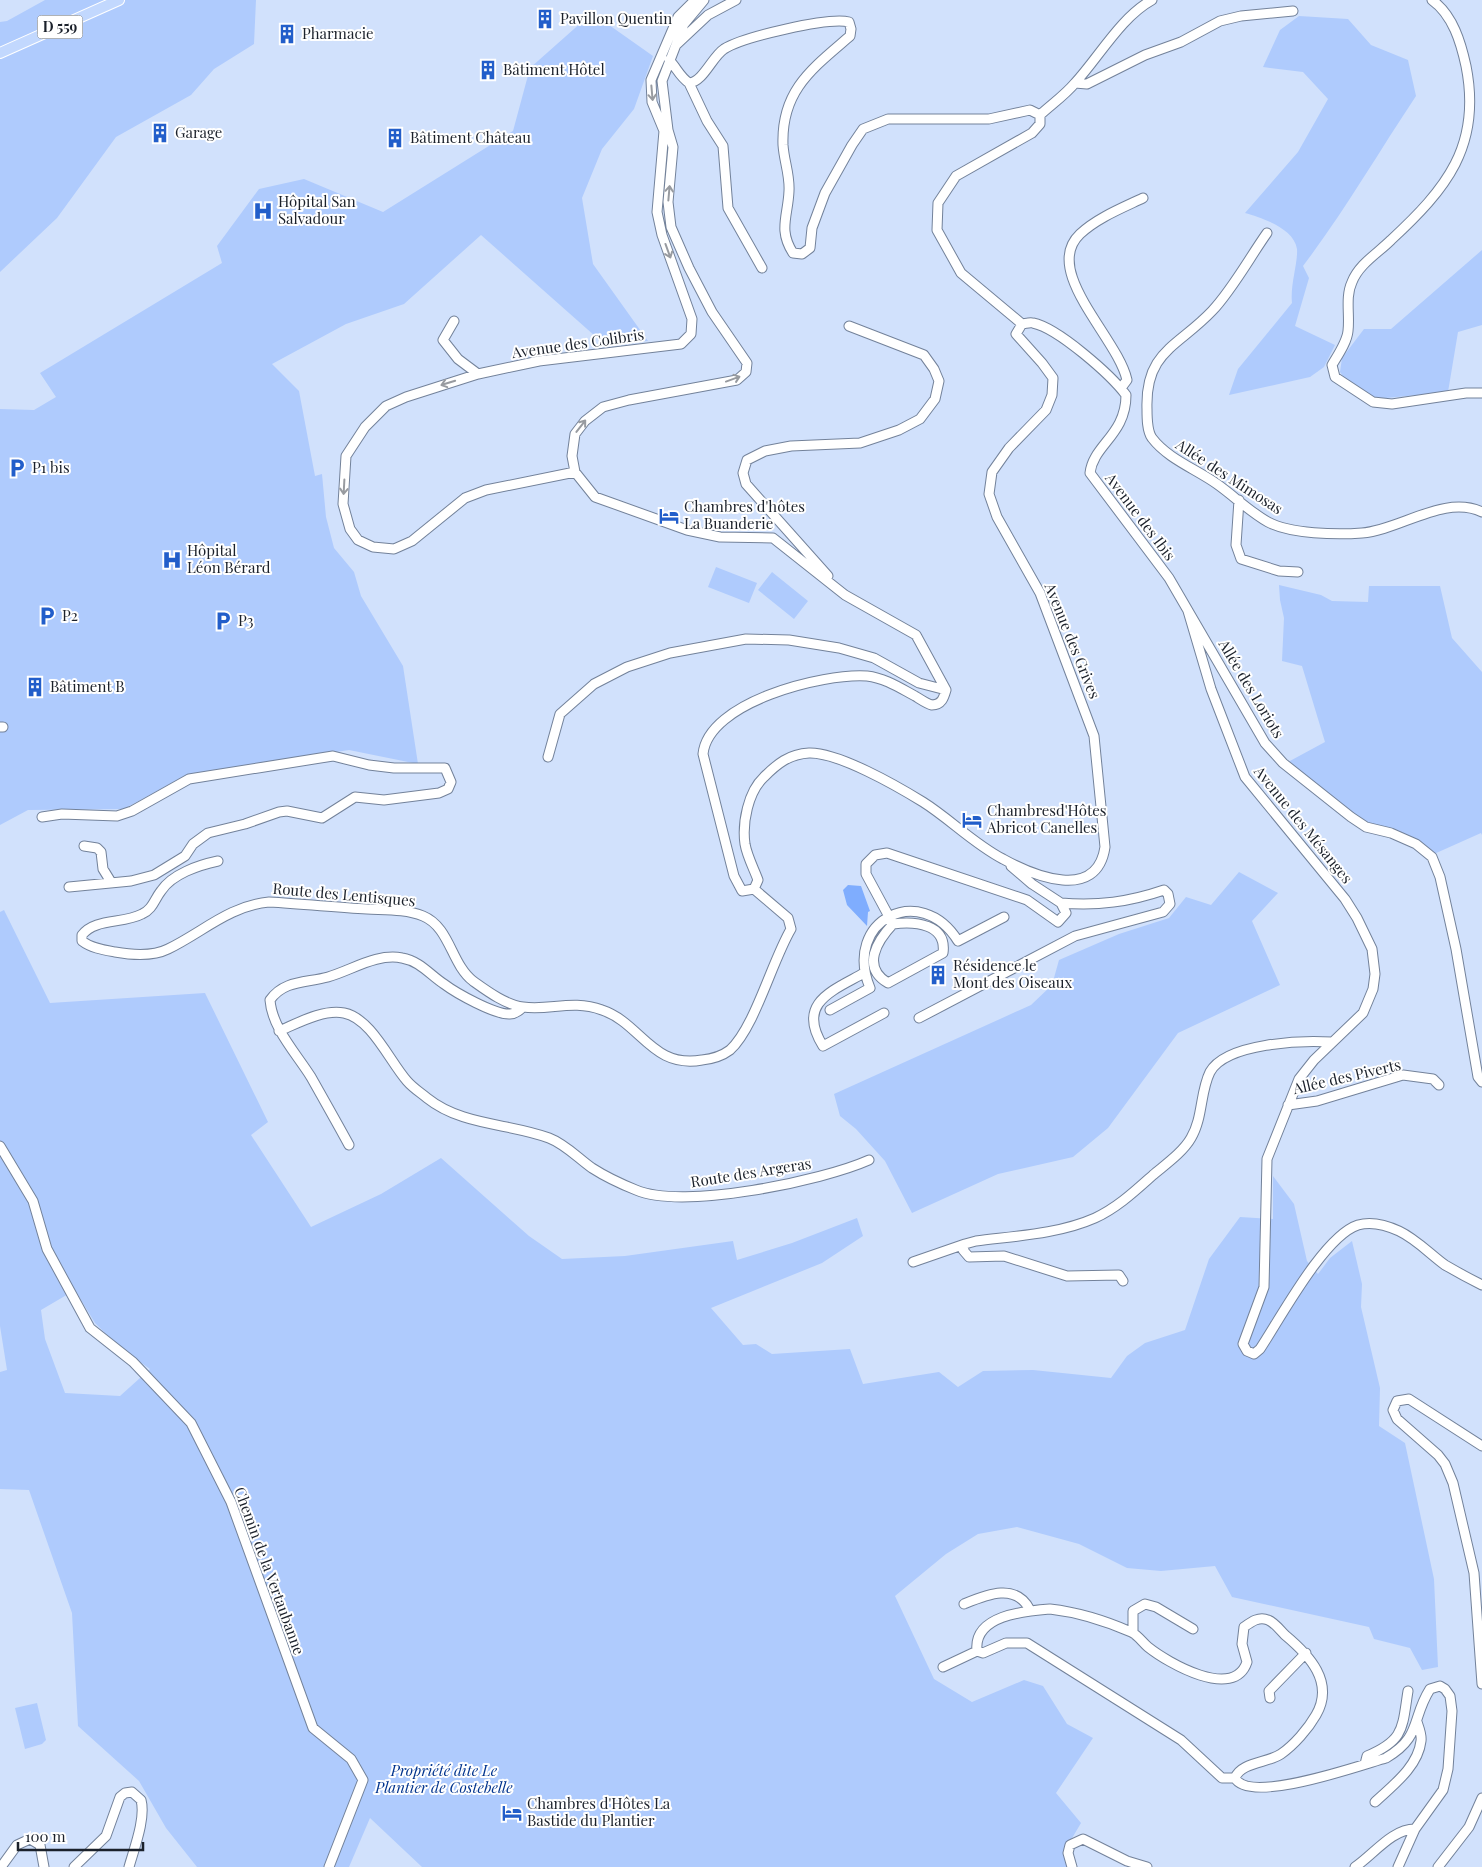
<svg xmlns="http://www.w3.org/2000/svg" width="1482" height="1867" font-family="'Playfair Display',serif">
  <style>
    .green { fill: #afcbfd; fill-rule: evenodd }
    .water { fill: #7fadfe }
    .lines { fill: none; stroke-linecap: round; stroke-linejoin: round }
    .minor-casing { stroke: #73829a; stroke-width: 11 }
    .major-casing { stroke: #fff; stroke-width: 12 }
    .minor { stroke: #fff; stroke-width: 9 }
    .major { stroke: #c2d8fe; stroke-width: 10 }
    .oneway { stroke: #989ba0 }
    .labels { text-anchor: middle; stroke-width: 4; stroke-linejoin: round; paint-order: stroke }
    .shield { fill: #fff; stroke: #5f646b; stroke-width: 1 }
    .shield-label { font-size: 14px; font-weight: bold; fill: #1b212b }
    .poi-label { font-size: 15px; fill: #1b212b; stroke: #fff; text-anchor: start }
    .street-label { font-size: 15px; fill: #1b212b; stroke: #fff }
    .park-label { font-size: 15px; font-style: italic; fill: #00338d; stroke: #fff }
  </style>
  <rect width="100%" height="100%" fill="#d1e1fc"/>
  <!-- green -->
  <path class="green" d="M 45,0 L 256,0 L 254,44 L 214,69 L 191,95 L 116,137 L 57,218 L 0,272 L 0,22 L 7,21 Z
    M 592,13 L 653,56 L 634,109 L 602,149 L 582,198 L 593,264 L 648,341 L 604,344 L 481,235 L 404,304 L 346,324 L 272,364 L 299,391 L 315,476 L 322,474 L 326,517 L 334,548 L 354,572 L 361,596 L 403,666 L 418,764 L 349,750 L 188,774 L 124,809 L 28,810 L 0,825 L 0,409 L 34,410 L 56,397 L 40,373 L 222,263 L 217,246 L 259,189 L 304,179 L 383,212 L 513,131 L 530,68 Z
    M 1299,16 L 1348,19 L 1371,45 L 1408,60 L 1416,96 C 1378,153 1344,212 1303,266 L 1309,278 L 1295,326 L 1335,345 L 1324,367 L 1310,377 L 1229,395 L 1238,369 L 1292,303 C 1290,285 1298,263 1297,249 C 1294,228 1262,218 1245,213 L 1298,152 L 1328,99 L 1303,72 L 1263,67 L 1280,30 Z
    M 1482,250 L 1482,325 L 1458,332 L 1448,392 L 1376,399 L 1345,379 L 1340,372 L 1342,358 L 1364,329 L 1391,329 Z
    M 716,567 L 757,583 L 749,603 L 708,587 Z
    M 772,572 L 808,601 L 794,619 L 758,590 Z
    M 1279,585 L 1321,595 L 1332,601 L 1368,602 L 1369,586 L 1440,586 L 1452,638 L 1482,672 L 1482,835 L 1481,833 L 1434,854 L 1393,836 L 1359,817 L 1288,762 L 1325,742 L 1302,666 L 1282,661 L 1284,618 L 1280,600 Z
    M 1239,872 L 1278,893 L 1252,921 L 1280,985 L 1178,1033 L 1108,1128 L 1073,1157 L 998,1174 L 912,1213 L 885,1161 L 856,1129 L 840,1116 L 834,1094 L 1031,1005 L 1052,985 L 1059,960 L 1119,934 L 1169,918 L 1186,897 L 1211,905 Z
    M 4,910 L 50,1003 L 205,993 L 268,1122 L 251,1135 L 311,1227 L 381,1194 L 441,1158 L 529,1236 L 562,1259 L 625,1256 L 733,1241 L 737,1260 L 792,1243 L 857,1218 L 863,1236 L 822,1263 L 711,1308 L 743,1345 L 756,1344 L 772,1354 L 850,1349 L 863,1384 L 939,1372 L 958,1387 L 983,1371 L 1033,1370 L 1111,1378 L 1127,1356 L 1145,1343 L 1185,1330 L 1209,1259 L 1240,1217 L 1273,1219 L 1273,1176 L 1294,1204 L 1307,1261 L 1318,1274 L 1330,1258 L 1352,1241 L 1362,1284 L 1361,1307 L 1380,1388 L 1379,1426 L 1405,1443 L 1434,1579 L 1438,1667 L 1422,1670 L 1410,1648 L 1374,1639 L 1369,1627 L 1232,1597 L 1215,1566 L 1161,1571 L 1127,1568 L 1079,1544 L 1017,1527 L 978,1534 L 946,1554 L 895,1596 L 934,1679 L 972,1702 L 1024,1680 L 1043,1686 L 1067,1724 L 1093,1738 L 1056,1793 L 1081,1823 L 1065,1850 L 1070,1867 L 422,1867 L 370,1818 L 349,1867 L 197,1867 L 166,1828 L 139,1781 L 78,1726 L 72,1613 L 29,1490 L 0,1489 L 0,1372 L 7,1370 L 0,1326 L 0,912 ZM 75,1290 L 95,1323 L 119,1347 L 150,1369 L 120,1396 L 65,1393 L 45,1339 L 41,1310 Z
    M 37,1703 L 46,1740 L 42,1744 L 25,1749 L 15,1708 Z"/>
  <!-- water -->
  <path class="water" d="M 848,885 L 861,886 L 870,911 L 868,912 L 867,926 L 847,905 L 843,890 Z"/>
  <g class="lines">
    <defs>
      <path id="minor" d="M 704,0 L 684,24 L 662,81 L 668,130 L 673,147 L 668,202 L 671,227 L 689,268 L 712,312 L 747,363 L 746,372 L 737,380 L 629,400 L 603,407 L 585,421 L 575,434 L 572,456 L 575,472 L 595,497 L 687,530 L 720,537 L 773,538 L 845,595 L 916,635 L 946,690
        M 1432,0 C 1453,15 1461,43 1466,66 C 1482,146 1446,189 1391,240 C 1378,253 1359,264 1352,282 C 1345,297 1350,315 1348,331 C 1347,342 1338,355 1332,365 L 1335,377 L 1373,402 L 1392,404 L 1466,393 L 1482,393
        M 676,45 L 708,15 L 736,0
        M 669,60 C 677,68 679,76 689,83
        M 689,83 C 703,82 712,57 724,49 C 743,37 828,17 849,22 L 851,29 L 850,36 C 813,68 781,90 783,145 C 784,161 790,175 789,191 C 788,216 778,230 793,253 L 802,254 L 810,248 L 812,228 L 825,193 L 852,145 L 863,129 L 888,119 L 989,119 L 1030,110 L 1040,115 L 1040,124 L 1032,133 L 956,176 L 938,203 L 937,230 L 961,273 L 1022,324
        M 689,83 L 707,121 L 723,146 L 728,208 L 762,268
        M 1075,83 L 1087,84 L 1145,55 L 1181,42 L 1220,21 L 1241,16 L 1293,11
        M 1040,115 C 1052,104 1065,95 1075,83 C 1099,57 1121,17 1152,0
        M 1267,233 C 1250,257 1232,290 1212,311 C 1178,347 1145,351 1147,409 C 1147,418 1147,431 1152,438 C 1168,459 1196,469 1217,484 C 1234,496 1250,512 1268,522 C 1290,534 1337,535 1362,533 C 1400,530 1445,494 1482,512
        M 454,321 L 443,340 L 458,359 L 478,374
        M 1022,324 C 1025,324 1029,322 1033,323 C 1058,328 1111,375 1126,395 C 1126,435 1093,445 1090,473 L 1169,578 L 1265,743 L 1283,763 L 1351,817 L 1366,827 L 1391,833 L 1416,844 L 1432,857 L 1440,877 L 1456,949 L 1478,1077 L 1482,1082
        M 1121,388 L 1127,380 C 1118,338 1041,271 1080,234 C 1097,218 1122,208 1143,198
        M 575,472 L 486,490 L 465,498 L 412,541 L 394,549 L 373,547 L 358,540 L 350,529 L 343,504 L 346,456 L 365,427 L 386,406 L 406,397 L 478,374 L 539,361 L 681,344 L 691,334 L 692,319 L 662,235 L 657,212 L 664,131 L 652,102 L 651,80 L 678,17 L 695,0
        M 1239,500 L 1236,545 L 1241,559 L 1279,571 L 1298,572
        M 828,576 L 746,484 L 743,473 L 747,460 L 765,451 L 791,446 L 860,443 L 899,430 L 920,419 L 935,399 L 939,381 L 934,369 L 924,355 L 849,326
        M 1188,611 L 1211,689 L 1245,777 L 1345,899 L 1357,918 L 1372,949 L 1375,974 L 1373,989 L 1363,1013 L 1314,1060 L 1299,1079 L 1267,1159 L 1264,1287 L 1243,1344 L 1247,1351 L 1254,1354 L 1260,1349 C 1280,1319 1324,1236 1358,1225 C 1372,1221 1386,1225 1399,1231 C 1416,1239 1430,1254 1445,1265 C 1457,1272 1470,1279 1482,1285
        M 946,690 C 944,697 942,705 932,705 C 927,704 920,699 915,696 C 900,688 885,678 867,676 C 823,673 708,702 703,754 L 734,876 L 742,891 L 754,889 L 758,880 C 754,869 747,856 745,844 C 742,823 748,792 764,777 C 777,764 789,754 809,753 C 838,752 897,786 923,802 C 950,819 974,844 1003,859 C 1034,876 1097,902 1105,847 L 1094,736 L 1040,593 L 997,517 L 989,494 L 992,472 L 1009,448 L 1046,410 L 1052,395 L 1053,378 L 1042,363 L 1016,334 L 1022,324
        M 0,727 L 3,727
        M 548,757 L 560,714 L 594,684 L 627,667 L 670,653 L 746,639 L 789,640 L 839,648 L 874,658 L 919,683 L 946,690
        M 42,817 L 62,814 L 117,816 L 132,811 L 189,779 L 333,756 L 369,765 L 394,768 L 445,768 L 451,782 L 448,789 L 439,793 L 384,800 L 355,797 L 322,818 L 287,811 L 279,812 L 245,824 L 208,833 L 193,844 L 185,856 L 154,875 L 131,881 L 69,887
        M 84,846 L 97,848 L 101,852 L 103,869 L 111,882
        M 218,861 C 199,865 172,874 161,891 C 154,900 153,909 142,914 C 123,924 95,918 82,935 L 82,941 C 91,948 104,950 115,952 C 132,955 152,957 168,949 C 203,932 229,906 269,902 C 302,904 335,907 367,909 C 385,910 406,909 423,916 C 450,927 451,964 473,981 C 487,991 506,1005 523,1007 C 550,1011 572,999 602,1010 C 641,1023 652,1069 702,1060 C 712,1059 722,1056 730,1050 C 755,1027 772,961 791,929 L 788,918 L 754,889
        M 893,924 C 915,921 947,924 943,953 L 888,983 C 861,967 877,941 893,924 L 866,874 L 866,864 L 875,855 L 887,853 L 1027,900 L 1058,922 L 1066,913 L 1061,903 L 1032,884 L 1011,866
        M 864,973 C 832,991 796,1003 823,1046 L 884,1013
        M 830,1010 L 870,988 C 842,920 921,881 958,941 L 1004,917
        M 919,1018 L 1075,936 L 1163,912 L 1170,904 L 1168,894 L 1164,890 C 1129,902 1098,906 1061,903
        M 279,1031 C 298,1023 323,1009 344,1013 C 371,1018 390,1062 407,1081 C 413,1088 421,1093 427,1098 C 462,1126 509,1123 549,1138 C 565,1144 578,1158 592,1168 C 606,1177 621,1184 636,1190 C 683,1210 822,1181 869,1160
        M 1288,1105 L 1317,1101 L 1403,1075 L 1433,1079 L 1439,1085
        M 349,1145 C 337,1123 324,1100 311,1077 C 296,1053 272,1028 270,1000 C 284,980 306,983 328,977 C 352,970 377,953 402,958 C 420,961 430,975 444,984 C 456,993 495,1015 510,1014 C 515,1014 519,1011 523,1007
        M 0,1146 L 33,1201 L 47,1249 L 90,1328 L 133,1362 L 191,1423 L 231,1502 L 313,1728 L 351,1759 L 363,1780 L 329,1867
        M 913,1262 L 965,1244
        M 1123,1281 L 1119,1275 L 1067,1276 L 1004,1256 L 969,1257 L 963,1250 L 965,1244 L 976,1241 C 1015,1236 1059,1234 1095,1218 C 1117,1208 1135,1191 1153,1175 C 1166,1164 1183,1152 1191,1138 C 1203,1118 1200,1092 1210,1072 C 1226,1043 1302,1040 1332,1042
        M 1482,1446 L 1409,1399 L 1397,1401 L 1393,1410 L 1397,1419 L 1438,1455 L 1445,1464 L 1453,1483 L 1474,1573 L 1482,1684
        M 964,1604 C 986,1595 1016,1582 1030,1610
        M 1050,1609 C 1076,1612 1106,1621 1131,1632 C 1138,1635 1142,1642 1148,1647 C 1168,1663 1234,1701 1247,1662 L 1242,1644 L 1244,1627 C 1251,1622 1259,1616 1268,1620 C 1274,1622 1280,1630 1285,1635 C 1309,1655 1335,1682 1316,1715 C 1308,1729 1294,1745 1281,1754 C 1268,1763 1241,1762 1235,1778 L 1222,1778 L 1181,1740 L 1027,1643 L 1006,1643 L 983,1653 L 977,1651 C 973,1615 1025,1611 1050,1609 Z
        M 1133,1633 L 1133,1611 L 1145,1604 L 1156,1607 L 1193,1629
        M 943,1667 L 977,1651
        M 1270,1698 L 1269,1691 L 1306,1653
        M 1365,1764 L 1367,1756 C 1405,1740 1402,1728 1408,1691
        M 1235,1778 C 1249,1805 1361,1765 1386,1758 C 1422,1737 1411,1719 1430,1689 L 1440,1686 L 1445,1689 L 1450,1696 L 1452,1711 L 1448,1769 L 1443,1790 L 1415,1829 L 1398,1867
        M 1375,1802 C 1392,1786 1418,1767 1421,1741 C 1422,1735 1419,1728 1417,1722
        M 1,1867 L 17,1845 L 30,1839 L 40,1845 L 44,1867
        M 74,1867 L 106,1836 L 120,1797 L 125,1793 L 132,1792 L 141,1800 C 146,1818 134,1849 129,1867
        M 1072,1867 L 1068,1853 L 1070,1845 L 1083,1839 L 1127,1861 L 1147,1867
        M 1355,1867 C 1374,1854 1392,1829 1415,1829
        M 1438,1867 L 1469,1827 L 1482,1798"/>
      <path id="major" d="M 0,53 L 119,0"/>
    </defs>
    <!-- minor casing -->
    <use href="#minor" class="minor-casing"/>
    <!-- major casing -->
    <use href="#major" class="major-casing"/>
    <!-- minor -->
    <use href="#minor" class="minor"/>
    <!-- major -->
    <use href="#major" class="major"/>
  </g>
  <!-- one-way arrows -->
  <defs><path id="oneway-shaft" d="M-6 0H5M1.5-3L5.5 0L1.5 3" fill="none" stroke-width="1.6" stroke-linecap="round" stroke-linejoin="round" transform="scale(1.25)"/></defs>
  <g class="oneway">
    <use href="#oneway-shaft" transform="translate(652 93) rotate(85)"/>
    <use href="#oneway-shaft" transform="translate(669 193) rotate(-85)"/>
    <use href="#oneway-shaft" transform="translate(668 251) rotate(70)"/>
    <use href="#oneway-shaft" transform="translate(733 379) rotate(-20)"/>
    <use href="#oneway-shaft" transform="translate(448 383) rotate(163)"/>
    <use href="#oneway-shaft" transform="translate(581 426) rotate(-52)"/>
    <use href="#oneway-shaft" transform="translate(344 487) rotate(93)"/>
  </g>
  <!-- icons -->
  <defs>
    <symbol id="building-bare" viewBox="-9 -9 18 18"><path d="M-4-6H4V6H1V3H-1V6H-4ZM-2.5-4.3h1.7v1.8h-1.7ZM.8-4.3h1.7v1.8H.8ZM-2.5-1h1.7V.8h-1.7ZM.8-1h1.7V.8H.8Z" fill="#225eca" stroke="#fff" stroke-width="2.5" paint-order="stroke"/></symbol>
    <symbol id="hospital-bare" viewBox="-9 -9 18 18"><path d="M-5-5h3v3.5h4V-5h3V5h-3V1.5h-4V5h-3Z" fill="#225eca" stroke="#fff" stroke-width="2.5" paint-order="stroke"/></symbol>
    <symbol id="parking-bare" viewBox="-9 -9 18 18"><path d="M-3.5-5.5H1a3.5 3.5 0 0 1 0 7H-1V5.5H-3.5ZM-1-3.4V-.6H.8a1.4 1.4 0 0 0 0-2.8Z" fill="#225eca" stroke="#fff" stroke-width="2.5" paint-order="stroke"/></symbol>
    <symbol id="hotel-bare" viewBox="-9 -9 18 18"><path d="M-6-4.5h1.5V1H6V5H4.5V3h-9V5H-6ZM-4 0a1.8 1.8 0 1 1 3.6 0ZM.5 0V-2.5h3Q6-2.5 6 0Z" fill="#225eca" stroke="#fff" stroke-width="2.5" paint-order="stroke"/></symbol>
  </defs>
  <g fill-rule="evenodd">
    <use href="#building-bare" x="531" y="5" width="28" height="28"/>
    <use href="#building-bare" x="273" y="20" width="28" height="28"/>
    <use href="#building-bare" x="474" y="56" width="28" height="28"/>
    <use href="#building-bare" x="146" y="119" width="28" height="28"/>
    <use href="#building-bare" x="381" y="124" width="28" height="28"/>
    <use href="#hospital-bare" x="249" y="197" width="28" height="28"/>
    <use href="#parking-bare" x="3" y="454" width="28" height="28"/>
    <use href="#hotel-bare" x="655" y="502" width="28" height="28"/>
    <use href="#hospital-bare" x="158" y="546" width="28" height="28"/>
    <use href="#parking-bare" x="33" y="602" width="28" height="28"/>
    <use href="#parking-bare" x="209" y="607" width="28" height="28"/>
    <use href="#building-bare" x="21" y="673" width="28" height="28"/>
    <use href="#hotel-bare" x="958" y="806" width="28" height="28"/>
    <use href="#building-bare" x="924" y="961" width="28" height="28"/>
    <use href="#hotel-bare" x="498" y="1799" width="28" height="28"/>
  </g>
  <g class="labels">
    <!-- shield labels -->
    <rect class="shield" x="37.5" y="15.5" width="45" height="23" rx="4"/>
    <g class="shield-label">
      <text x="60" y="32">D 559</text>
    </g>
    <!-- poi labels -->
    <g class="poi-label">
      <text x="560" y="24">Pavillon Quentin</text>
      <text x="302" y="39">Pharmacie</text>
      <text x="503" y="75">Bâtiment Hôtel</text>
      <text x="175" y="138">Garage</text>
      <text x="410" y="143">Bâtiment Château</text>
      <text x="278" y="207">Hôpital San<tspan x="278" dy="17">Salvadour</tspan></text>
      <text x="32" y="473">P1 bis</text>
      <text x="684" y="512">Chambres d'hôtes<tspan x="684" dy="17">La Buanderie</tspan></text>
      <text x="187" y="556">Hôpital<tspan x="187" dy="17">Léon Bérard</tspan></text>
      <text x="62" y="621">P2</text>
      <text x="238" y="626">P3</text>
      <text x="50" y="692">Bâtiment B</text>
      <text x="987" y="816">Chambresd'Hôtes<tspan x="987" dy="17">Abricot Canelles</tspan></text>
      <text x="953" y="971">Résidence le<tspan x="953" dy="17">Mont des Oiseaux</tspan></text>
      <text x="527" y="1809">Chambres d'Hôtes La<tspan x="527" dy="17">Bastide du Plantier</tspan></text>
    </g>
    <!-- street labels -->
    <g class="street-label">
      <text transform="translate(578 344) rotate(-8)" y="5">Avenue des Colibris</text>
      <text transform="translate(1229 477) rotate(33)" y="5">Allée des Mimosas</text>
      <text transform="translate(1140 517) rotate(53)" y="5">Avenue des Ibis</text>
      <text transform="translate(1072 641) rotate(68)" y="5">Avenue des Grives</text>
      <text transform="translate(1251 689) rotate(59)" y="5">Allée des Loriots</text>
      <text transform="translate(1303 825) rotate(51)" y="5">Avenue des Mésanges</text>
      <text transform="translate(344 895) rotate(5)" y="5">Route des Lentisques</text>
      <text transform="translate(1347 1077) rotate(-13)" y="5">Allée des Piverts</text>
      <text transform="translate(751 1173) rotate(-9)" y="5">Route des Argeras</text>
      <text transform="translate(269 1571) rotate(70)" y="5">Chemin de la Vertaubanne</text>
    </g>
    <!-- park labels -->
    <g class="park-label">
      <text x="444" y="1776">Propriété dite Le<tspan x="444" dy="17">Plantier de Costebelle</tspan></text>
    </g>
  </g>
  <!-- scale -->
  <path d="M18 1842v8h125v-8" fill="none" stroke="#1b212b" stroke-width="2.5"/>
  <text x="25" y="1842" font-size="15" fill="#1b212b" stroke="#ffffff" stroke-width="4" paint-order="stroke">100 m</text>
</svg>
